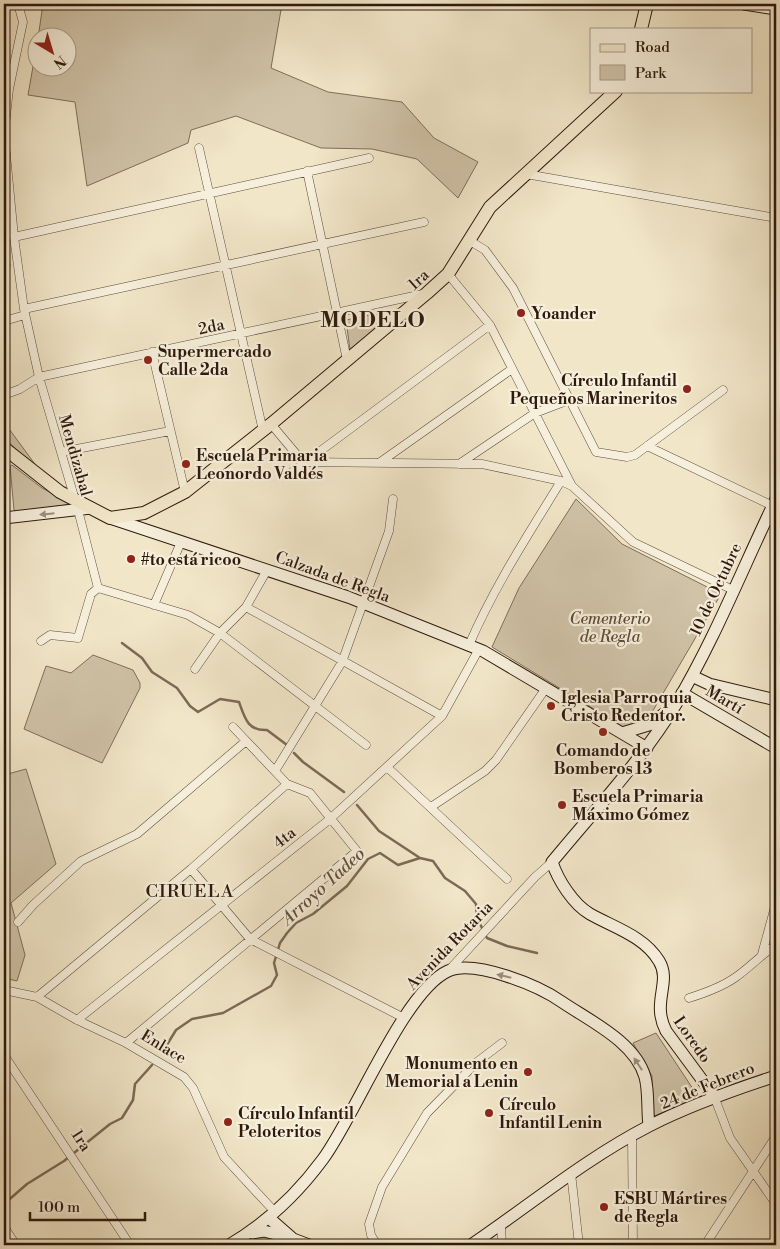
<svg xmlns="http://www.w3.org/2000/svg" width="780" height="1249" font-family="'Libre Bodoni',serif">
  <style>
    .green { fill: #d0c3a8; stroke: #7f6e5a }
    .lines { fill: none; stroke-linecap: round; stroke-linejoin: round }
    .stream { stroke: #7b6a57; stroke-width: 2.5 }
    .street-casing { stroke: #5f4c3c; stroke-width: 9 }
    .secondary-casing { stroke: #2e190d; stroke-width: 13 }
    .primary-casing { stroke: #2e190d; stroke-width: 14 }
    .street { stroke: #f6efdb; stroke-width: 8 }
    .secondary { stroke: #f6efdb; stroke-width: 11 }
    .primary { stroke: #f1e6c8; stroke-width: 12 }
    .oneway { fill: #9c8f7e }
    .poi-dot { fill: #8f2418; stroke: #f6efdb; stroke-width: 2 }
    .labels { text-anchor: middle; stroke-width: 4.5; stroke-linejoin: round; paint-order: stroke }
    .street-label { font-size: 16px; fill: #2e190d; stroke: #f6efdb }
    .poi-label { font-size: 16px; font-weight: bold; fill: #2e190d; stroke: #f6efdb; text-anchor: start }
    .park-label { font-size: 16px; font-style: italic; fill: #5f4c3c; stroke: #f6efdb }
    .water-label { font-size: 18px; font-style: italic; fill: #624f3e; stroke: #f6efdb }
    .neighbourhood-label { font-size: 18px; letter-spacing: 1px; fill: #2e190d; stroke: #f6efdb }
    .district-label { font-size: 21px; font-weight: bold; letter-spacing: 1px; fill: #2e190d; stroke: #f6efdb }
  </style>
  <rect width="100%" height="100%" fill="#f1e6c8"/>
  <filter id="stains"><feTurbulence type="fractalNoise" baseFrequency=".004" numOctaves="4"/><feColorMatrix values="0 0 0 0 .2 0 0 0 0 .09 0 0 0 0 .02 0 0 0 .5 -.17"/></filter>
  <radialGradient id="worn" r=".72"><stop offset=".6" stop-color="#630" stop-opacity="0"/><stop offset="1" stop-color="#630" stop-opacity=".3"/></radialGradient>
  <!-- green -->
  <path class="green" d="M 43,4 L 282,4 L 271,68 L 328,92 L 402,102 L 434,138 L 478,162 L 458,198 L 417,159 L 372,149 L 321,148 L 236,116 L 191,130 L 188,143 L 87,186 L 75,102 L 28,95 L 38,38 L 38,68 L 68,68 L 68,38 L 38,38 Z
    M 4,232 L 10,265 L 7,285 L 4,287 Z
    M 398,309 L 350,350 L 346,320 Z
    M 4,422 L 40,471 L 4,438 Z
    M 12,465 L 42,488 L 72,504 L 17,512 L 14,510 L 10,466 Z
    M 576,499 L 622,544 L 721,594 L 651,714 L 625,728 L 492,647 L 519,588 Z
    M 93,655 L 133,670 L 140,683 L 140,688 L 102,763 L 24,729 L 46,666 L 71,673 Z
    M 26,769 L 56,864 L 11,903 L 25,955 L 17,981 L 4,978 L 4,775 Z
    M 656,1033 L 699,1098 L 652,1117 L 652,1076 L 633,1043 Z"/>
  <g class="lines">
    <!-- stream -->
    <path class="stream" d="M 122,643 L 142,658 L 152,672 L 177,688 L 190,706 L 198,712 L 220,699 L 239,702 C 245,719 248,731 267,730 L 287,745
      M 294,753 L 303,762 L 344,792
      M 357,805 L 379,831 L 420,858
      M 165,1048 L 176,1030 L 192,1019 L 223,1013 L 271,986 L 277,975 L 274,963 L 280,943 L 287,933 L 296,923 L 313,914 L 347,886 L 368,859 L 380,853 L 398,865 L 420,858 L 433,861 L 445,878 L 465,891 L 476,904 L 477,918 L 487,938 L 507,946 L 537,953
      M 4,1204 L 27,1184 L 64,1161 L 110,1124 L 122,1118 L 133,1100 L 135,1084 L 152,1065"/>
    <defs>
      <path id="street" d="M 18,4 L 23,22 L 9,89 L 4,134 L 14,237 L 24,309 L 39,377 L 78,510 L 98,588
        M 199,148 L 263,431
        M 307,171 L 347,360
        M 526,174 L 776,218
        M 14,237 L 369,158
        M 470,241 L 485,250 L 513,288 L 596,452 L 627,457 L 635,455 L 723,390
        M 448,274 L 490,325 L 572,486 L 633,542 L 733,590
        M 24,309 L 424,222
        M 4,321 L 25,315
        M 152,352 L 185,492
        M 4,395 L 20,389 L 39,377 L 423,294
        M 271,424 L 303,462 L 482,464 L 561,481 L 572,486
        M 647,446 L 773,506
        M 61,452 L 170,431
        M 379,463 L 512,369
        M 459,464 L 535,413 L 569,400
        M 288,475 L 490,325
        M 98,588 L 188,615 L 220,633 L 366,745
        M 154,605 L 181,542
        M 246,607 L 442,716
        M 41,641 L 50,635 L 78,638 L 91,594 L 98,588
        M 469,645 C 494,587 528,535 561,481
        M 195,669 L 220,633 L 246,607 L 267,570
        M 387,767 L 507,879
        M 275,771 L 342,662 L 389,531 L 393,499
        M 431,807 L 485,771 L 496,760 L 546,688
        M 191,869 L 250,939 L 404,1018
        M 18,922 L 33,905 L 81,861 L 137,834 L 246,741
        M 762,954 L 776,903
        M 450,969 L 535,877 L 552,862
        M 4,990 L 37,997 L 77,1020 L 126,1043 L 184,1077 L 193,1088 L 224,1157 L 275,1212
        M 37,997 L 191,869 L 287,784
        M 689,998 C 705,993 722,987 736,977 C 750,967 761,955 776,945
        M 77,1020 L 330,819 L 442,716 L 479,649
        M 126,1043 L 357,851 L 310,793 L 287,784 L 233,727
        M 4,1055 L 130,1245
        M 714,1096 L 730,1138 L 776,1204
        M 632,1136 L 633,1245
        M 571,1173 L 579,1245
        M 501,1225 L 502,1245
        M 4,1227 L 16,1245
        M 377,1245 L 371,1235 L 369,1224 L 382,1187 L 427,1113 L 477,1062 L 502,1043
        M 705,1245 L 776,1136
        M 757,1245 L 776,1243"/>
      <path id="secondary" d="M 744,4 L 776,9
        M 4,518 L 91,508
        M 110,518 L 348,597 L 483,651 L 647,748
        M 692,676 L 709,684 L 776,700
        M 682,693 L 776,748
        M 622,733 L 652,724 L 667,711
        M 714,1096 L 666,1031 C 651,1002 672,982 659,961 C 644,936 613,927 590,914 C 573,904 558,880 552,862 C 595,810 641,761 676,704 C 715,639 743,567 776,499
        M 269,1218 L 293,1239 L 309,1245
        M 252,1233 L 264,1231 L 287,1237
        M 229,1245 C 265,1224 298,1193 323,1159 C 355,1116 404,991 448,971 C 475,959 539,986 562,1002 C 590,1021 635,1042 645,1077 C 649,1092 647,1110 649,1126
        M 471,1245 C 530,1205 585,1159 649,1126 C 690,1105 733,1090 776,1076"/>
      <path id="primary" d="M 641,29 L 647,4
        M 4,448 L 60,492 L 110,518 L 144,513 L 185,492 L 271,424 L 427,293 L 448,274 L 490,207 L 616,91"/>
    </defs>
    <!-- street casing -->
    <use href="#street" class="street-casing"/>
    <!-- secondary casing -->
    <use href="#secondary" class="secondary-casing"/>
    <!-- primary casing -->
    <use href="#primary" class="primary-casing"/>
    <!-- street -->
    <use href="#street" class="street"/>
    <!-- secondary -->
    <use href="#secondary" class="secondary"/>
    <!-- primary -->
    <use href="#primary" class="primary"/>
  </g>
  <!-- one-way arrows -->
  <defs><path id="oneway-solid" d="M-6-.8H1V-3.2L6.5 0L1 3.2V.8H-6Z" transform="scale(1.25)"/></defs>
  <g class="oneway">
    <use href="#oneway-solid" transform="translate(47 514) rotate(174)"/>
    <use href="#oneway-solid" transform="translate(504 976) rotate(-167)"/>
    <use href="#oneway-solid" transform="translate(638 1064) rotate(-123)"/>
  </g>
  <!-- markers -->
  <g class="poi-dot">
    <circle cx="521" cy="313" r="5"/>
    <circle cx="148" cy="360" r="5"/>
    <circle cx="687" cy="389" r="5"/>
    <circle cx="186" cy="464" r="5"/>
    <circle cx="131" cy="559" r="5"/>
    <circle cx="551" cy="706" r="5"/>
    <circle cx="603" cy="732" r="5"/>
    <circle cx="562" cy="805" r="5"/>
    <circle cx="528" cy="1072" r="5"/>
    <circle cx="489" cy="1113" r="5"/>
    <circle cx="228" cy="1122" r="5"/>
    <circle cx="604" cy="1207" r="5"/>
  </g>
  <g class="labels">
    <!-- street labels -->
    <g class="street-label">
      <text transform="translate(418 279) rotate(-42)" y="6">1ra</text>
      <text transform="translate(211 326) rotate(-12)" y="6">2da</text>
      <text transform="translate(76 455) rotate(74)" y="6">Mendizabal</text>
      <text transform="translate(333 576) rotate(20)" y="6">Calzada de Regla</text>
      <text transform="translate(715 589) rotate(-65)" y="6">10 de Octubre</text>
      <text transform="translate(725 699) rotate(30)" y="6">Martí</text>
      <text transform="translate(284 837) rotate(-38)" y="6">4ta</text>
      <text transform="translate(449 945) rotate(-46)" y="6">Avenida Rotaria</text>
      <text transform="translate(693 1039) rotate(55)" y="6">Loredo</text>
      <text transform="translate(164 1046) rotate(31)" y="6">Enlace</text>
      <text transform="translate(707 1085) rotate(-22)" y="6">24 de Febrero</text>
      <text transform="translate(82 1140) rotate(57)" y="6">1ra</text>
    </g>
    <!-- poi labels -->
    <g class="poi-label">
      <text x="531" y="319">Yoander</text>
      <text x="158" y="357">Supermercado<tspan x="158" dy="18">Calle 2da</tspan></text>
      <text x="677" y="386" text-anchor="end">Círculo Infantil<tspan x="677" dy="18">Pequeños Marineritos</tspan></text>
      <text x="196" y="461">Escuela Primaria<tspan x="196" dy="18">Leonordo Valdés</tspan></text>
      <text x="141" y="565">#to está ricoo</text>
      <text x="561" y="703">Iglesia Parroquia<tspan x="561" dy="18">Cristo Redentor.</tspan></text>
      <text x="603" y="756" text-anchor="middle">Comando de<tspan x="603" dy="18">Bomberos 13</tspan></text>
      <text x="572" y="802">Escuela Primaria<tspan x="572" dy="18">Máximo Gómez</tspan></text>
      <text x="518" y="1069" text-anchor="end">Monumento en<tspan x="518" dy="18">Memorial a Lenin</tspan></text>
      <text x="499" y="1110">Círculo<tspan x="499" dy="18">Infantil Lenin</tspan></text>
      <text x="238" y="1119">Círculo Infantil<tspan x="238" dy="18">Peloteritos</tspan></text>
      <text x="614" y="1204">ESBU Mártires<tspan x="614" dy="18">de Regla</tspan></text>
    </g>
    <!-- park labels -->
    <g class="park-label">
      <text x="610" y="624">Cementerio<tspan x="610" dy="18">de Regla</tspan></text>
    </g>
    <!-- water labels -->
    <g class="water-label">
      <text transform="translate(323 886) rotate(-42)" y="6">Arroyo Tadeo</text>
    </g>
    <!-- neighbourhood labels -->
    <g class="neighbourhood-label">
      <text x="190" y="897">CIRUELA</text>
    </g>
    <!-- district labels -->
    <g class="district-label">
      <text x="373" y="327">MODELO</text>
    </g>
  </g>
  <!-- margin -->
  <rect width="780" height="1249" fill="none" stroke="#f1e6c8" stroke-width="20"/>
  <rect x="5" y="5" width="770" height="1239" fill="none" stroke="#2e190d" stroke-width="2.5"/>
  <rect x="10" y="10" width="760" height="1229" fill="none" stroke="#2e190d"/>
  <!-- legend -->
  <rect x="590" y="28" width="162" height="65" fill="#f6efdb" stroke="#a69989"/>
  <rect x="600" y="44" width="25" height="8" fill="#f1e6c8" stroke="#a69989"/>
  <text x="635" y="52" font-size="15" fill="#2e190d">Road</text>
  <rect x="600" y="65" width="25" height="15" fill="#d0c3a8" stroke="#a69989"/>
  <text x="635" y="78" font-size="15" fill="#2e190d">Park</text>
  <!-- north arrow -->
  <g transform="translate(52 52) rotate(142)"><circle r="24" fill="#f6efdb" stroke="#a69989"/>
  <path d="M0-4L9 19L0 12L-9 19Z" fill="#8f2418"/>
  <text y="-8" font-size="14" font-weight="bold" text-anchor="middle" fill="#2e190d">N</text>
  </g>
  <!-- scale -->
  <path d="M30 1212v8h115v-8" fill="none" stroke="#2e190d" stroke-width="2.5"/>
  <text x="38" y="1212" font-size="15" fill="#2e190d" stroke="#f6efdb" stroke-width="4" paint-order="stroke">100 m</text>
  <rect width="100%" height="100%" filter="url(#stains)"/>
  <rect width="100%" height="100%" fill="url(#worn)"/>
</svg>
